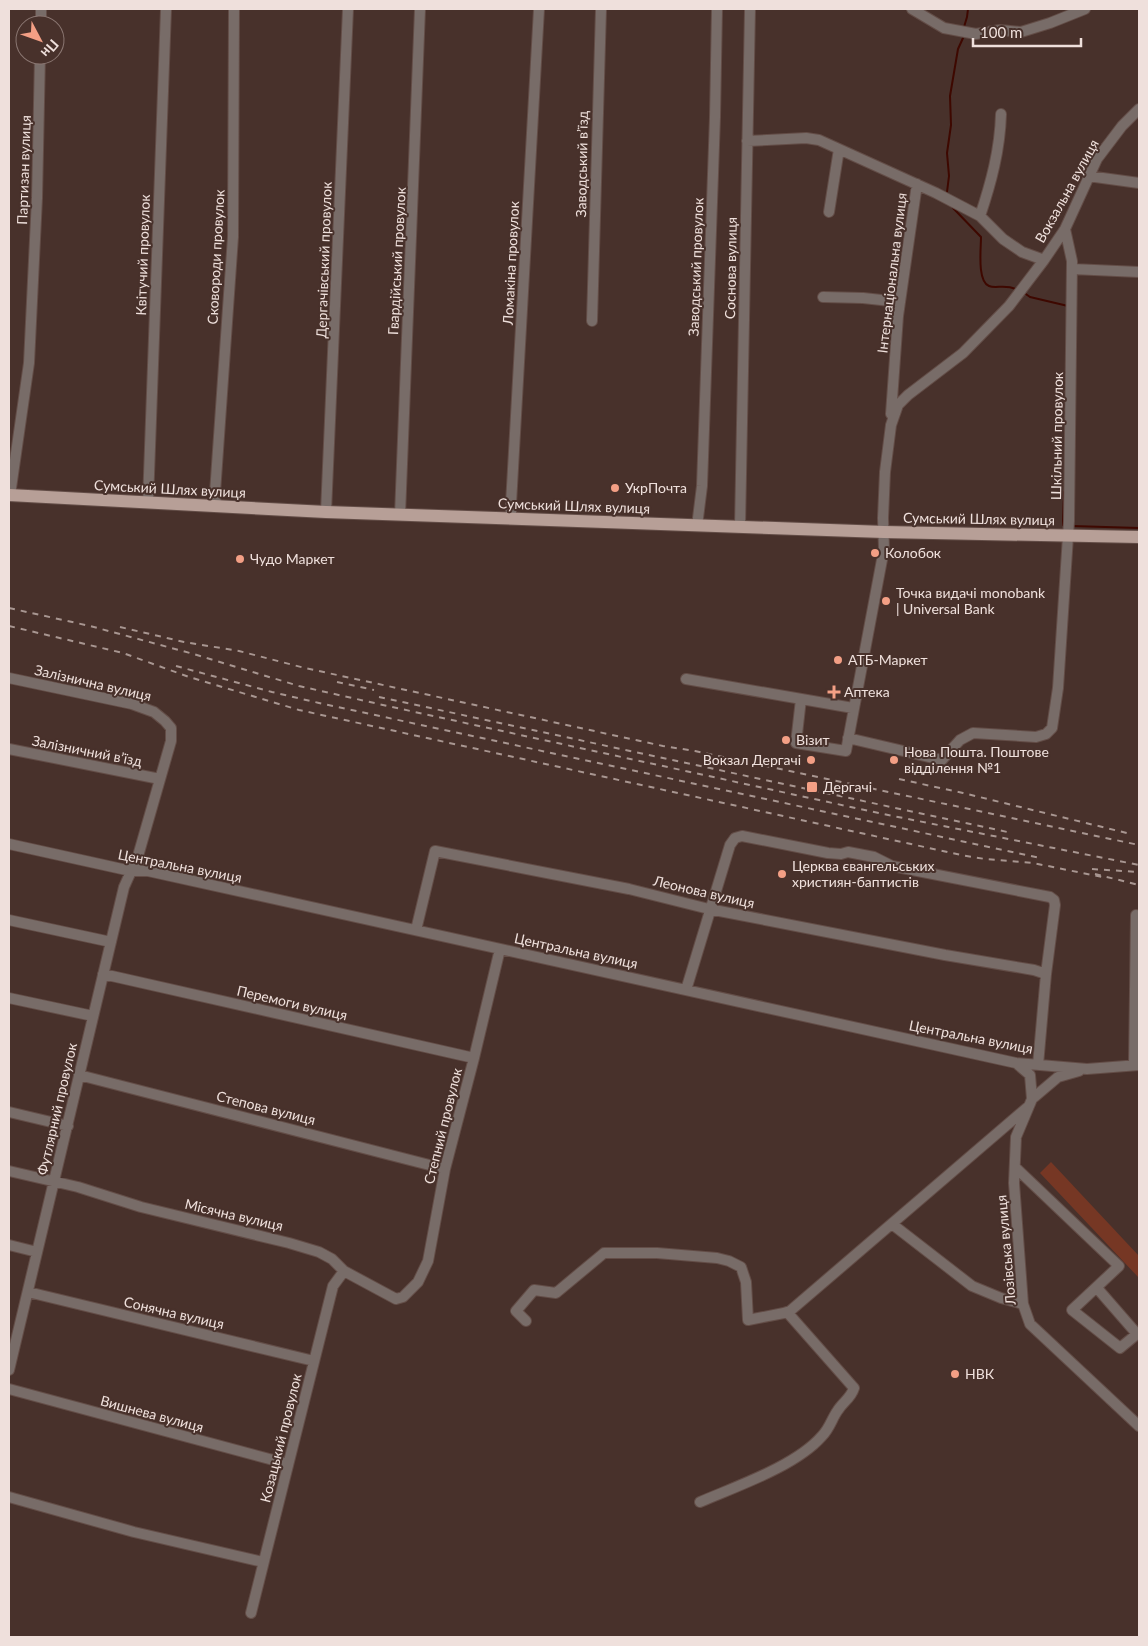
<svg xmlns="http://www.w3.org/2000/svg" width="1148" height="1646" font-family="Lato,sans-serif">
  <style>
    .green { fill: #763724 }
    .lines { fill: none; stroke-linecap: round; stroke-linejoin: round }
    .stream { stroke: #3e0800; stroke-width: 2 }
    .minor-casing { stroke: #634d47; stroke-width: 12 }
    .major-casing { stroke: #634d47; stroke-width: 14 }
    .minor { stroke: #786c68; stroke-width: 10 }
    .major { stroke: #b79f97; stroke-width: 12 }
    .rail { stroke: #a89691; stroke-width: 2; stroke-dasharray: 6 6; stroke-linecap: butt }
    .poi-dot { fill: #f39f85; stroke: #48312b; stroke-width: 2 }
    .labels { text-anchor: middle; stroke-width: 4; stroke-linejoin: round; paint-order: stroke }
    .street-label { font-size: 14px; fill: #efe0dc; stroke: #48312b }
    .poi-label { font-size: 14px; fill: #efe0dc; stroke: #48312b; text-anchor: start }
  </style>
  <rect width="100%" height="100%" fill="#48312b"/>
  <!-- green -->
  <path class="green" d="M 1051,1162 L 1139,1256 L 1139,1278 L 1040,1173 Z"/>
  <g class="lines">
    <!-- stream -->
    <path class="stream" d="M 964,27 L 967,17 L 968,9
      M 947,192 L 949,176 L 947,153 L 951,125 L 950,96 L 958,49 L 963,38
      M 953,208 L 981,237 C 981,249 977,281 989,286 C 996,289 1004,284 1016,289
      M 1023,292 L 1030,297 L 1068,306
      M 1064,492 L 1063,525 L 1064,526
      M 1072,526 L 1139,528"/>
    <defs>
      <path id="minor" d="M 912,9 L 944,28 L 976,34 L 1000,30 L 1021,32 L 1050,23 L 1085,9
        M 41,25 L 41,9
        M 747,141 L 806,138 L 819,140 L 936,193 L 980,216 L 1003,239 L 1022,252 L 1044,260
        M 1088,176 L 1139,183
        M 829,212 L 839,149
        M 980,216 C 991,183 1000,150 1001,114
        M 1072,269 L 1139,272
        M 823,297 L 863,298 L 900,302
        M 592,321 L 601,9
        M 891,414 L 898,316 L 917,184
        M 10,495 L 29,363 L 37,198 L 40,55
        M 148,502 L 166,9
        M 216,506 L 215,493 L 233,237 L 234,9
        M 326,512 L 348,9
        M 400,515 L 420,9
        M 511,518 L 511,504 L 539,9
        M 697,526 L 702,486 L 715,117 L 717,9
        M 740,527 L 750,9
        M 9,678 L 132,704 L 154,712 L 165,721 L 171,728 L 171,741 L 138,856 L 139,862
        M 686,679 L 853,708
        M 801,699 L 796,743 L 846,751 L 884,549 L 883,518 L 885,472 L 891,425 L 898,405 L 908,395 L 963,353 L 1009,306 L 1044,260 L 1065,229 L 1097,159 L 1122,126 L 1139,109
        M 848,738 L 942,760 L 960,740 L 973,733 L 1036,737 L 1046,734 L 1052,728 L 1058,688 L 1069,521 L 1072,261 L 1065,229
        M 9,749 L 160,779
        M 9,844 L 131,871 L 148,871 L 1016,1063 L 1087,1069 L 1139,1065
        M 9,920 L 111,942
        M 416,930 L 435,851 L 629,889 L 709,909 L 945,955 L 1034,970 L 1046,974
        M 103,974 L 474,1058
        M 686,990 L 730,845 L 735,838 L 742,836 L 828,853 L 841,854 L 848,852 L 874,857 L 892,866 L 1050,897 L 1054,900 L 1055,905 L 1046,974 L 1038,1065
        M 9,998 L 93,1016
        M 1016,1063 L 1030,1075 L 1032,1099 L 1016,1137 L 1014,1183 L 1023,1304 L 1030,1324 L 1139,1426
        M 1134,1065 L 1136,915 L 1139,916
        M 79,1075 L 445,1169
        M 1032,1099 L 1058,1077 L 1079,1071
        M 9,1112 L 68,1126
        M 1015,1167 L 1119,1266 L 1072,1310 L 1120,1348 L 1137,1334 L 1097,1288
        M 9,1171 L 78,1187 L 141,1207 L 289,1243 L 319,1252 L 332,1259 L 344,1271 L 396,1299 L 403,1297 L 418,1282 L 428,1261 L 445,1169 L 474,1058 L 500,949
        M 892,1224 L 972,1286 L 1001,1298 L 1023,1304
        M 9,1245 L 37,1252
        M 28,1292 L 314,1361
        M 526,1321 L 516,1311 L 534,1290 L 556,1293 L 604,1253 L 657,1253 L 717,1258 L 729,1261 L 741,1267 L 746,1282 L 748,1320 L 784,1313 L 790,1311 L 1029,1106
        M 9,1370 L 124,887 L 138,856
        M 9,1389 L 288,1464
        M 9,1497 L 134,1532 L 263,1562
        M 700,1502 C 737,1486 796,1466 822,1436 C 830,1428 832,1418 838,1410 C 843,1402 851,1398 854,1388 L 787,1312
        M 251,1613 L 333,1286 L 344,1271"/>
      <path id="major" d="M 9,495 L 326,512 L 884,532 L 1139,537"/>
    </defs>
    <!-- minor casing -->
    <use href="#minor" class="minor-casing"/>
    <!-- major casing -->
    <use href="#major" class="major-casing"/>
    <!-- minor -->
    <use href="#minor" class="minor"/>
    <!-- major -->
    <use href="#major" class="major"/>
    <!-- rail -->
    <path class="rail" d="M 9,608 L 90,626 L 190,653 L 299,686 L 392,707 L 883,814 L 1139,865
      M 9,626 L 123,653 L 189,677 L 299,710 L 961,855 L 985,859 L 1033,863 L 1102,877
      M 120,627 L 184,642 L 239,651 L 305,668 L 663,746 L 695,751 L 1139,845
      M 176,666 L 272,692 L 319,703 L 1040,858
      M 337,682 L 374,690
      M 379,697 L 1012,833
      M 899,779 L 963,793 L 1131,834
      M 1092,869 L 1139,872
      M 1095,874 L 1139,885"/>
  </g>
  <!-- markers -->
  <g class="poi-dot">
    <circle cx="615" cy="488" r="5"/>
    <circle cx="875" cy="553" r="5"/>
    <circle cx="240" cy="559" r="5"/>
    <circle cx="886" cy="601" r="5"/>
    <circle cx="838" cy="660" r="5"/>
    <path d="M831.5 684.5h5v5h5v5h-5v5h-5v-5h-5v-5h5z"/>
    <circle cx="786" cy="740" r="5"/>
    <circle cx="811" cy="760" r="5"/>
    <circle cx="894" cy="760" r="5"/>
    <rect x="806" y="781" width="12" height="12" rx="2.5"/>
    <circle cx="782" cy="874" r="5"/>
    <circle cx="955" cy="1374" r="5"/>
  </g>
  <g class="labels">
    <!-- street labels -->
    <g class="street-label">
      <text transform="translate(582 164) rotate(-89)" y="5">Заводський в’їзд</text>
      <text transform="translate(24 170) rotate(-88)" y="5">Партизан вулиця</text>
      <text transform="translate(1067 191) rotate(-61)" y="5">Вокзальна вулиця</text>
      <text transform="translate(143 255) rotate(-88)" y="5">Квітучий провулок</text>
      <text transform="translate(216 257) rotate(-87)" y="5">Сковороди провулок</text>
      <text transform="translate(324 260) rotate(-88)" y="5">Дергачівський провулок</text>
      <text transform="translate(397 261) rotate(-87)" y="5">Гвардійський провулок</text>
      <text transform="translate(511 263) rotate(-87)" y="5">Ломакіна провулок</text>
      <text transform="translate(696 267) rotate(-88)" y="5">Заводський провулок</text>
      <text transform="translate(731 268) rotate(-89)" y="5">Соснова вулиця</text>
      <text transform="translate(892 273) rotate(-83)" y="5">Інтернаціональна вулиця</text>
      <text transform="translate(1057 436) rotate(-89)" y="5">Шкільний провулок</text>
      <text transform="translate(170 489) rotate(3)" y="5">Сумський Шлях вулиця</text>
      <text transform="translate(574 506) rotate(2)" y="5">Сумський Шлях вулиця</text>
      <text transform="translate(979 519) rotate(1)" y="5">Сумський Шлях вулиця</text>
      <text transform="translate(93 683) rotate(13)" y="5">Залізнична вулиця</text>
      <text transform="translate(87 751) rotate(11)" y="5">Залізничний в’їзд</text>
      <text transform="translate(180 866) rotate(11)" y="5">Центральна вулиця</text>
      <text transform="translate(704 892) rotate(13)" y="5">Леонова вулиця</text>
      <text transform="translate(576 951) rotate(12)" y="5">Центральна вулиця</text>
      <text transform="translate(292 1003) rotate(13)" y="5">Перемоги вулиця</text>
      <text transform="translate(971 1037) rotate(11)" y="5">Центральна вулиця</text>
      <text transform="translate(266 1108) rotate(14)" y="5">Степова вулиця</text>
      <text transform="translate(57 1109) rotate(-77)" y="5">Футлярний провулок</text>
      <text transform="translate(443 1126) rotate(-76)" y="5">Степний провулок</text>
      <text transform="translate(234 1215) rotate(13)" y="5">Місячна вулиця</text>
      <text transform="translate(1006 1250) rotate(-95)" y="5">Лозівська вулиця</text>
      <text transform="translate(174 1313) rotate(13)" y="5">Сонячна вулиця</text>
      <text transform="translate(152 1414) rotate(15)" y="5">Вишнева вулиця</text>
      <text transform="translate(281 1438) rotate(-76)" y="5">Козацький провулок</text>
    </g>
    <!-- poi labels -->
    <g class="poi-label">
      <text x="625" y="493">УкрПочта</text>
      <text x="885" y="558">Колобок</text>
      <text x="250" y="564">Чудо Маркет</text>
      <text x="896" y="598">Точка видачі monobank<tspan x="896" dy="16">| Universal Bank</tspan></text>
      <text x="848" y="665">АТБ-Маркет</text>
      <text x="844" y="697">Аптека</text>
      <text x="796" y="745">Візит</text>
      <text x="904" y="757">Нова Пошта. Поштове<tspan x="904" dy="16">відділення №1</tspan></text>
      <text x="801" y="765" text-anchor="end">Вокзал Дергачі</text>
      <text x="823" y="792">Дергачі</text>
      <text x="792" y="871">Церква євангельських<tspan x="792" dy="16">християн-баптистів</tspan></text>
      <text x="965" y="1379">НВК</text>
    </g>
  </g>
  <!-- border -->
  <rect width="1148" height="1646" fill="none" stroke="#efe0dc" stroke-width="20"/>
  <!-- north arrow -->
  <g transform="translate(40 40) rotate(131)"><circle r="24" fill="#48312b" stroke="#8b7772"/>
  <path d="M0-4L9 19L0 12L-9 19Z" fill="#f39f85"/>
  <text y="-8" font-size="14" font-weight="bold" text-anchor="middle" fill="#efe0dc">Пн</text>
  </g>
  <!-- scale -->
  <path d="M973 38v8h108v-8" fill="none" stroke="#efe0dc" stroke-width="2.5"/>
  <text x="980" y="38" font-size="15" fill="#efe0dc" stroke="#48312b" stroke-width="4" paint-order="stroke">100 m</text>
</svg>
